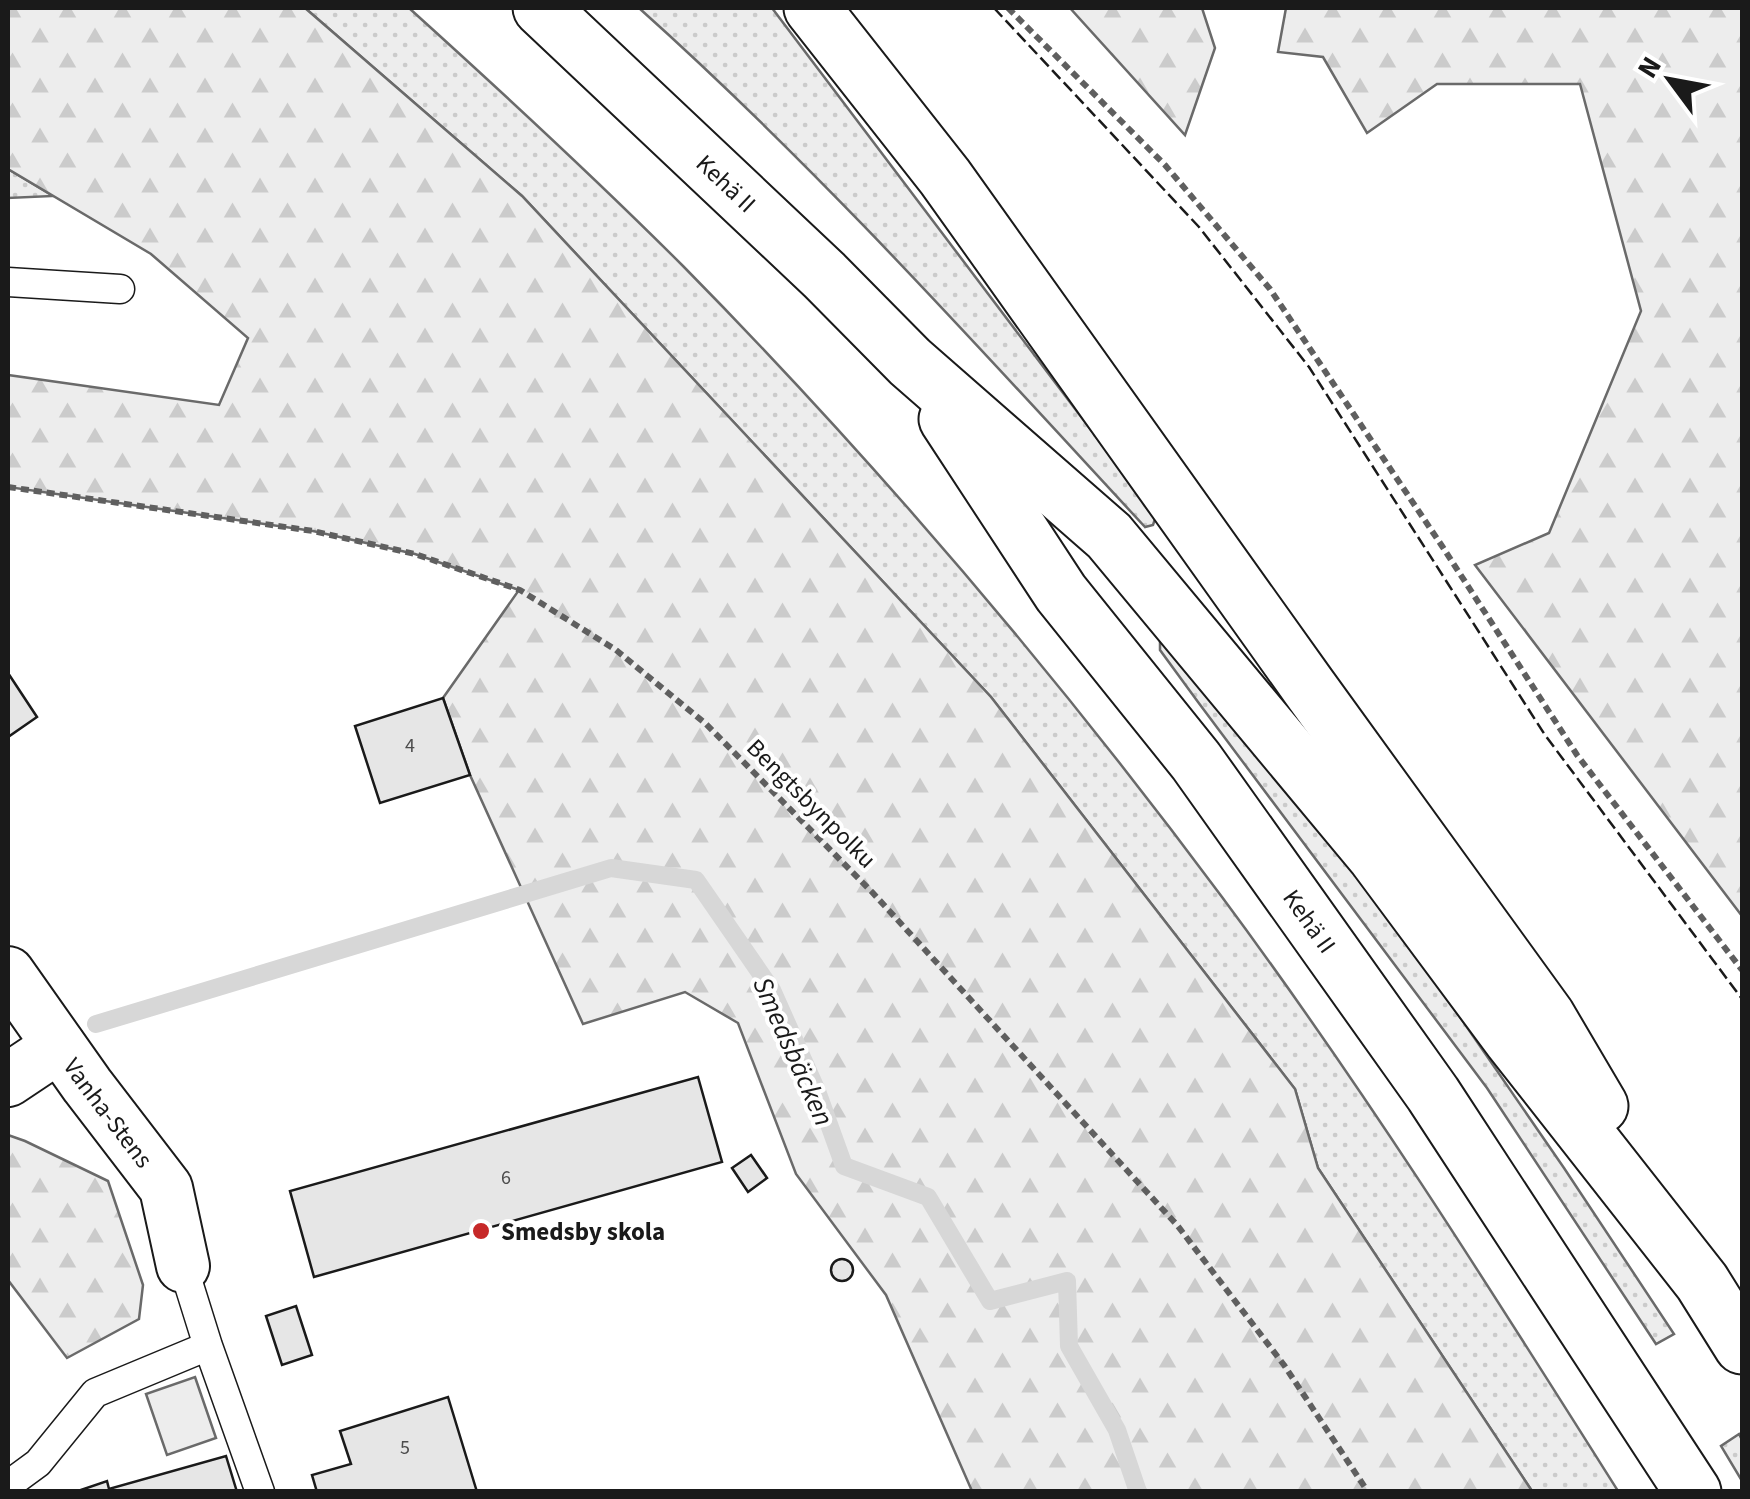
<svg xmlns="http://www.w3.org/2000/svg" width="1750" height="1499" font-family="'Source Sans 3',sans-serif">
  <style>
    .grass { fill: url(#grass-dots); stroke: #6a6a6a; stroke-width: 2.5 }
    .forest { fill: url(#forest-firs); stroke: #6a6a6a; stroke-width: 2.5 }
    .built { fill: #ededed; stroke: #6a6a6a; stroke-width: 2.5 }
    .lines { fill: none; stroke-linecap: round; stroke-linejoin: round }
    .stream { stroke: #d7d7d7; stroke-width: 18 }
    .building { fill: #e6e6e6; stroke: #1a1a1a; stroke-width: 2.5 }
    .service-casing { stroke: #1a1a1a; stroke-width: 31 }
    .minor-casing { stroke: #1a1a1a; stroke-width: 56 }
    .trunk-casing { stroke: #1a1a1a; stroke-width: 59 }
    .path { stroke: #5f5f5f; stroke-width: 6; stroke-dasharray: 8 5; stroke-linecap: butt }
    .service { stroke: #fff; stroke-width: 28 }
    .minor { stroke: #fff; stroke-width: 52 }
    .trunk { stroke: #fff; stroke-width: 55 }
    .fence { stroke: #1a1a1a; stroke-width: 2.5; stroke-dasharray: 12 5; stroke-linecap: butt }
    .poi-dot { fill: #c62828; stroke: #fff; stroke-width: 4 }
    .labels { text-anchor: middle; stroke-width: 8; stroke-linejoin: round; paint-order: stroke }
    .number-label { font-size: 20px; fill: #4d4d4d }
    .street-label { font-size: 25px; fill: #1a1a1a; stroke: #fff }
    .poi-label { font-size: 25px; font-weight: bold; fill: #1a1a1a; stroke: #fff; text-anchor: start }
    .water-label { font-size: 28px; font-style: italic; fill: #1a1a1a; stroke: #fff }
  </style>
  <defs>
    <pattern id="grass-dots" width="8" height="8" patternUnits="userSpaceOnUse" patternTransform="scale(2.5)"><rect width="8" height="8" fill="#ededed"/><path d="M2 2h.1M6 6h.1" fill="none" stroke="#cbcbcb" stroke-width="1.8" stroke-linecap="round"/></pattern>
    <pattern id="forest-firs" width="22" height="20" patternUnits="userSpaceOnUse" patternTransform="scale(2.5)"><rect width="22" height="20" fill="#ededed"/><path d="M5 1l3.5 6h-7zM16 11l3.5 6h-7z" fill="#cbcbcb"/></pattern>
  </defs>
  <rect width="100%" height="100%" fill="#fff"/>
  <!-- grass -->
  <path class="grass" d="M 305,8 L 409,8 C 502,92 594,177 683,266 C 877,463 1057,675 1222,897 C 1364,1088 1491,1290 1618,1491 L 1532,1491 L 1318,1168 L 1295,1089 L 991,697 L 522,196 Z
    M 639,8 L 772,8 L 1156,516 L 1153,525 L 1145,527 C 981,350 819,169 639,8 Z
    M 8,169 L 53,196 L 8,198 Z
    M 1160,641 L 1178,652 L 1400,930 L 1564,1168 L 1674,1334 L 1656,1344 L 1487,1088 L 1198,702 L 1160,650 Z
    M 1739,1434 L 1742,1440 L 1742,1481 L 1721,1446 Z"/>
  <!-- forest -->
  <path class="forest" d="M 8,8 L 305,8 L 522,196 L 991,697 L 1295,1089 L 1318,1168 L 1532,1491 L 972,1491 L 886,1295 L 796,1174 L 738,1023 L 685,992 L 583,1024 L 470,775 L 443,698 L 519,590 L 415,554 L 313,531 L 8,487 L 8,375 L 219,405 L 248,338 L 151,254 L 8,169 Z
    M 1070,8 L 1202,8 L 1215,48 L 1185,135 Z
    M 1286,8 L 1742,8 L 1742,916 L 1475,565 L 1549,533 L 1641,311 L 1580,84 L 1437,84 L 1367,133 L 1323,57 L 1278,52 Z
    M 8,1135 L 25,1141 L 108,1181 L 143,1285 L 139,1319 L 67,1358 L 8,1280 Z"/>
  <!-- built -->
  <path class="built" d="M 195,1377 L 216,1438 L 167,1455 L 146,1394 Z"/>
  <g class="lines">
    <!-- stream -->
    <path class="stream" d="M 96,1024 L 611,868 L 696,880 L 772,990 L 817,1091 L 844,1166 L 928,1197 L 990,1301 L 1067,1281 L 1069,1346 L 1117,1430 L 1138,1492"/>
  </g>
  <!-- building -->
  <path class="building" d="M 8,673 L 37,717 L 8,737 Z
    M 443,698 L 470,775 L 380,803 L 355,726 Z
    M 698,1077 L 722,1162 L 314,1277 L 290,1191 Z
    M 751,1155 L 767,1178 L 748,1192 L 732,1168 Z
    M831 1270a11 11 0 1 1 22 0a11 11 0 1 1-22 0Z
    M 296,1306 L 312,1355 L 282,1365 L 266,1316 Z
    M 448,1397 L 477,1492 L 317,1492 L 312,1475 L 351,1464 L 340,1431 Z
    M 226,1456 L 237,1492 L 75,1492 L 107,1481 L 109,1489 Z"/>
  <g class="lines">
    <defs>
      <path id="service" d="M 8,282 L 120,289
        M 183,1266 L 208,1346 L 260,1492
        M 8,1485 L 38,1463 L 95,1393 L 208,1346"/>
      <g id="minor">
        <path id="s1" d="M 8,973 L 87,1085 L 166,1188 L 183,1266"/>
        <path d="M 8,1080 L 59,1046"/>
      </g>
      <g id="trunk">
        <path id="s2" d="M 541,8 L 824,275 L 910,362 L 1109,536 L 1376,857 L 1512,1040 L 1702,1282 L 1742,1346"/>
        <path d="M 812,8 L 945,177 L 1308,686 L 1547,1016 L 1600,1106"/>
        <path id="s3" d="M 947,419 L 1061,593 L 1196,761 L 1433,1094 L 1693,1492"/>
      </g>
    </defs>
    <!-- service casing -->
    <use href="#service" class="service-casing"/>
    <!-- minor casing -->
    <use href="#minor" class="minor-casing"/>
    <!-- trunk casing -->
    <use href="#trunk" class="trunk-casing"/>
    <!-- path -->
    <path class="path" d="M 1008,8 L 1165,165 L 1270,289 L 1442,546 L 1577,755 L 1742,970
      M 8,487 L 313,531 L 415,554 L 520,590 L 616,650 L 706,724 L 872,892 L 1177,1225 L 1284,1365 L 1368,1492"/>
    <!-- service -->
    <use href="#service" class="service"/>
    <!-- minor -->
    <use href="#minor" class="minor"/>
    <!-- trunk -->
    <use href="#trunk" class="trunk"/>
    <!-- fence -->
    <path class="fence" d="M 994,8 L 1199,227 L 1309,367 L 1545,735 L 1742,999"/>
  </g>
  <!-- markers -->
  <circle class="poi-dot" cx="481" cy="1231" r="10"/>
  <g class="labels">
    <!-- number labels -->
    <g class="number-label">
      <text x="410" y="752">4</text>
      <text x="506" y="1184">6</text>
      <text x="405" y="1454">5</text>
    </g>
    <!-- street labels -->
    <g class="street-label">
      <text dy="9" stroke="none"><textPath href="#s2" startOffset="255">Kehä II</textPath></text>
      <text transform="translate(812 803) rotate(45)" y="9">Bengtsbynpolku</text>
      <text dy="9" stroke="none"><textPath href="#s3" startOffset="620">Kehä II</textPath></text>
      <text dy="9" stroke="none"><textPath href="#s1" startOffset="172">Vanha-Stens</textPath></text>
    </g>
    <!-- poi labels -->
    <g class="poi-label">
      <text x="501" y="1240">Smedsby skola</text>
    </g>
    <!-- water labels -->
    <g class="water-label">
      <text transform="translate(794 1051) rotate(66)" y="10">Smedsbäcken</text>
    </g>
  </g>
  <!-- border -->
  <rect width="1750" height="1499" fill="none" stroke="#1a1a1a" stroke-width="20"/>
  <!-- north arrow -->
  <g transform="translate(1670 80) rotate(302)" stroke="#ffffff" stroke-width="8" paint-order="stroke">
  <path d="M0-8L18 38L0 25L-18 38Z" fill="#1a1a1a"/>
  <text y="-15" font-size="28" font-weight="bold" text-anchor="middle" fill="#1a1a1a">N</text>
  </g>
</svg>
